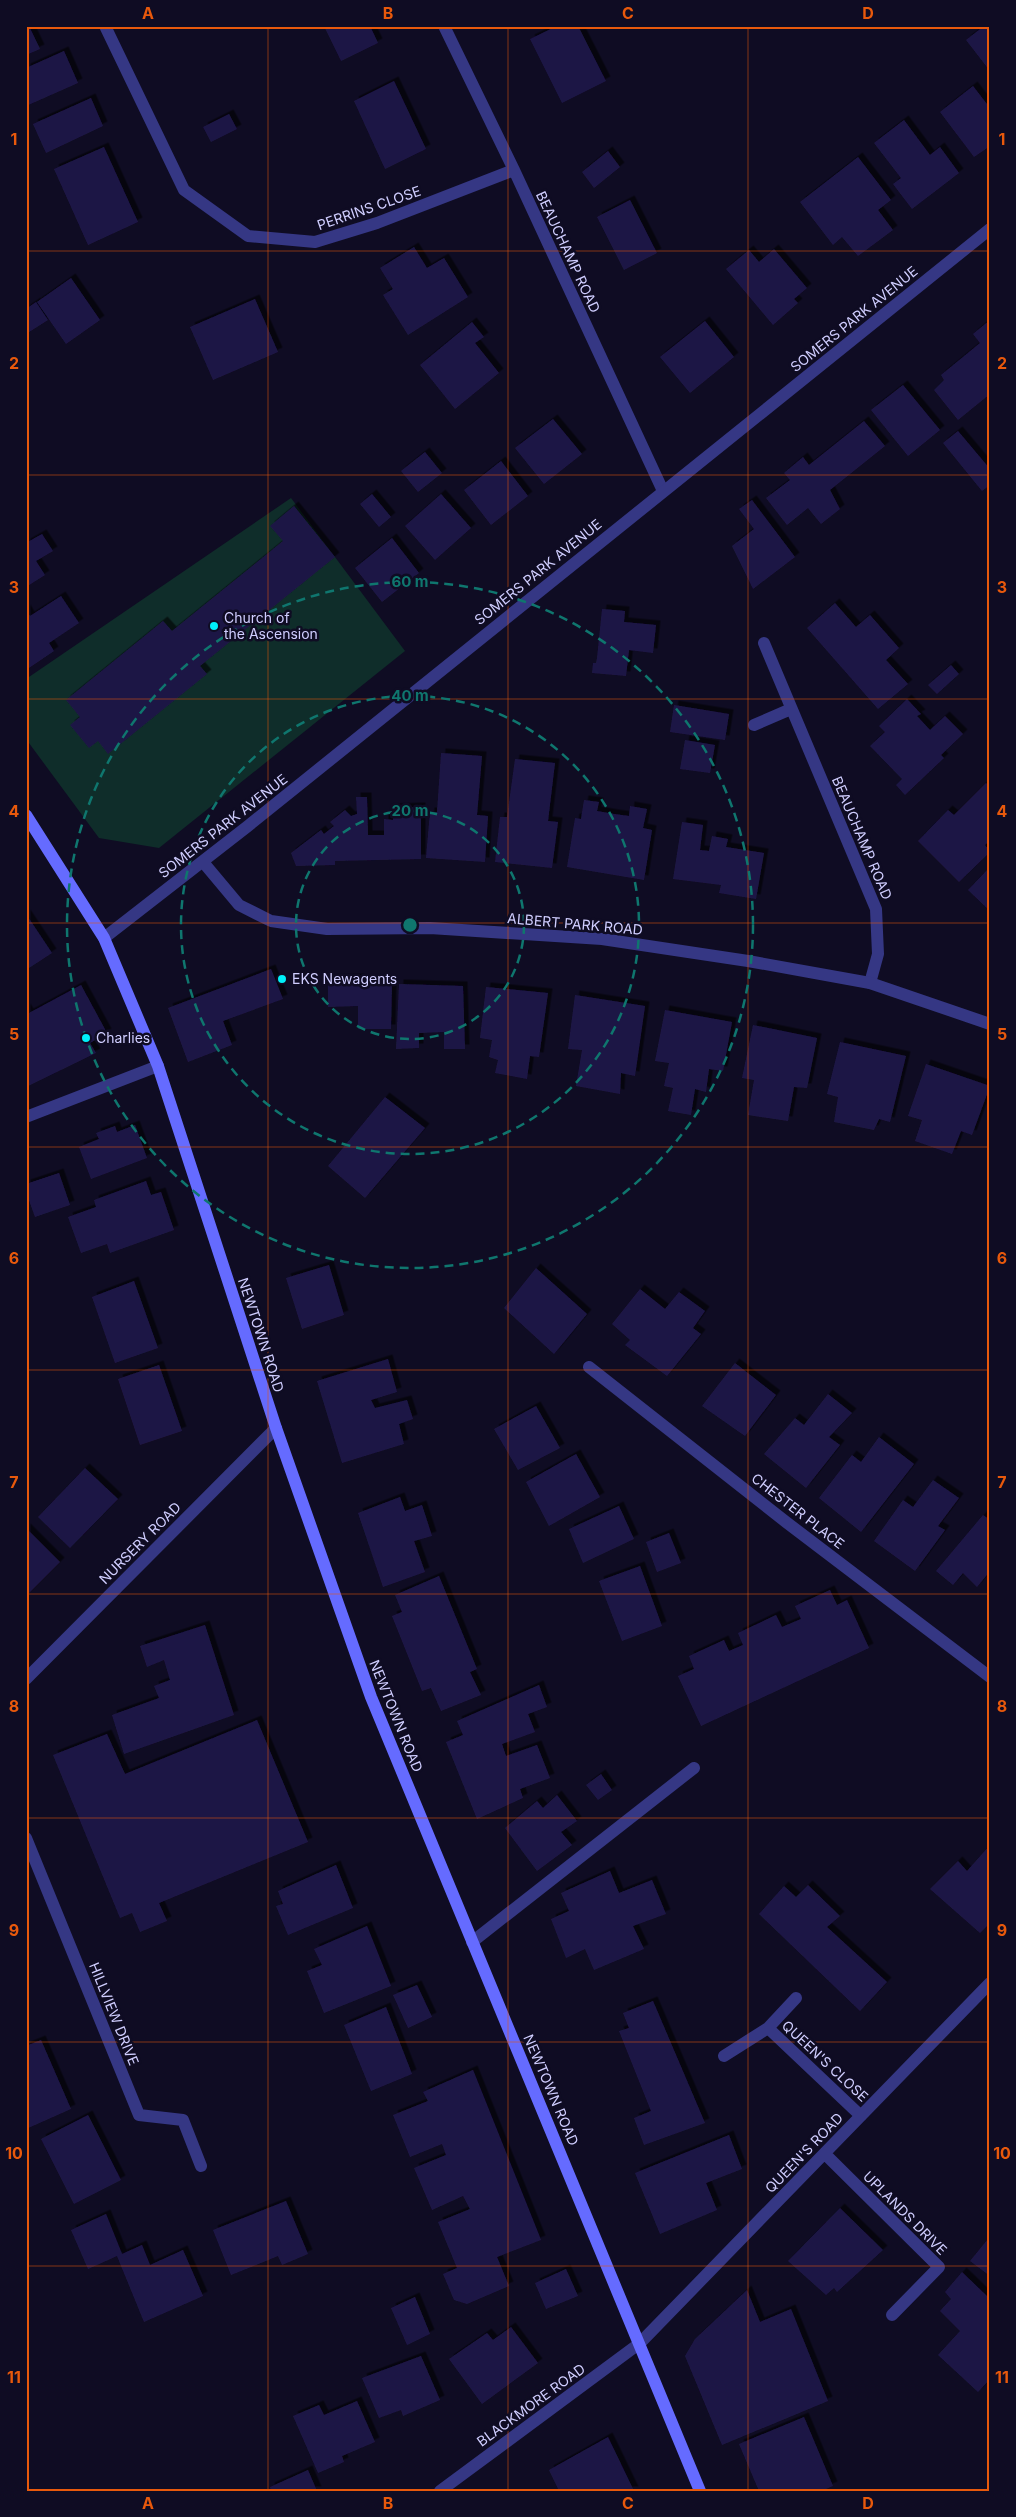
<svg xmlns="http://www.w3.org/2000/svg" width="1016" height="2517" font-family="Inter,sans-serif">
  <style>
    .green { fill: #0f2d2a }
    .building { fill: #1e1745; filter: url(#shadow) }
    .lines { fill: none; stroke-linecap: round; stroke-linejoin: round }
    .minor { stroke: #353784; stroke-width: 12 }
    .tertiary { stroke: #353784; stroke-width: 12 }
    .secondary { stroke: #656bff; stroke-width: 12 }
    .grid { fill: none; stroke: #e8590c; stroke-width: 1; stroke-opacity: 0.55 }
    .ring { fill: none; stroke: #0f766e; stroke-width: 2.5; stroke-dasharray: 9 6 }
    .poi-dot { fill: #00f0f9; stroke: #0f0c23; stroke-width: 2 }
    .labels { text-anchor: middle; stroke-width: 5; stroke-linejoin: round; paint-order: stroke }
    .street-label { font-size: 14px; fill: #d0ceff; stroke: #0f0c23 }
    .poi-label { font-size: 14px; fill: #d0ceff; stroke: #0f0c23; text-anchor: start }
    .centre { fill: #0f766e; stroke: #0f0c23; stroke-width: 2.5 }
    .ring-label { font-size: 15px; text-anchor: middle; font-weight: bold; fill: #0f766e; stroke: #0f0c23; stroke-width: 5; stroke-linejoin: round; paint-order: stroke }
    .neatline { fill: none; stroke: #e8590c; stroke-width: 2 }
    .grid-label { font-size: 16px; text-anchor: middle; font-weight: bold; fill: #e8590c }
  </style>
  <defs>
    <filter id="shadow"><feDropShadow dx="4.5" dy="-4.5" stdDeviation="0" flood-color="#0009"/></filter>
  </defs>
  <rect width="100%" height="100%" fill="#0f0c23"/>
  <!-- green -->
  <path class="green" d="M 291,498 L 405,651 L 159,848 L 99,838 L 26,739 L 26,679 Z"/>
  <!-- building -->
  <path class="building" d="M 26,26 L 29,26 L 40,49 L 26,55 Z
    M 324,26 L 370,26 L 378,43 L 341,61 Z
    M 557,26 L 578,26 L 606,81 L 562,103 L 530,39 Z
    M 984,26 L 990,26 L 990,71 L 966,40 Z
    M 64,51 L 78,83 L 26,106 L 26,68 Z
    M 394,81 L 426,149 L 385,169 L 354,101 Z
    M 973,86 L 990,108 L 990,146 L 974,157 L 940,112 Z
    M 91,98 L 103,126 L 46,153 L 33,124 Z
    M 229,114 L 237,129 L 211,142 L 203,127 Z
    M 904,120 L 930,155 L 940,147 L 959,173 L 912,209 L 893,184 L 901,178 L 874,143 Z
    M 104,147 L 138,222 L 88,245 L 54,169 Z
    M 608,151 L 620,167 L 594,188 L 582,172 Z
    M 858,157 L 891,200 L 878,210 L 893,230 L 858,256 L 842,237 L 833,245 L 800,202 Z
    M 630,200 L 657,253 L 624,270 L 597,217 Z
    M 414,247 L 427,268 L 444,258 L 468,297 L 408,335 L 383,295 L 393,289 L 380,268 Z
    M 774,249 L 807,288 L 794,299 L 798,303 L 773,325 L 726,269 L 749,250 L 759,262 Z
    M 71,278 L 100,320 L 66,344 L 37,302 Z
    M 255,299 L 278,352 L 213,380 L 190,327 Z
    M 36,302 L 48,320 L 26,334 L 26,309 Z
    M 990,320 L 990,394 L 958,420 L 934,390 L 944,380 L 941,375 L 980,343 L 973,334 Z
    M 705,321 L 734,357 L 690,393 L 660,357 Z
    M 472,322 L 484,337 L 475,343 L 499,373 L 455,409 L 420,365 Z
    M 903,385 L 940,430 L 908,456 L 871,410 Z
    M 553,419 L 582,454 L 544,484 L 515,448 Z
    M 864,421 L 885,446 L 830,490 L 840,509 L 821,524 L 808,508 L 787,525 L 766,498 L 790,480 L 784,473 L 803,457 L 809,465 Z
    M 958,431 L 990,469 L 990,485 L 982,491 L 943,443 Z
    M 425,452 L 442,473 L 418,492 L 401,471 Z
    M 501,461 L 528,496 L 491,525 L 464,490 Z
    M 372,494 L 391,517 L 379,527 L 360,504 Z
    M 441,494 L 471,528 L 435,560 L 405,526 Z
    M 752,500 L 795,557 L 753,589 L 732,546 L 754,529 L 739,509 Z
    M 294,506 L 335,557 L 200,666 L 207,674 L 108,754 L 98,741 L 89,748 L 70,725 L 80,717 L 66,700 L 163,621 L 172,631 L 283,541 L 270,526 Z
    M 42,534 L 53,551 L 36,561 L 45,575 L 26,587 L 26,543 Z
    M 392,538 L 419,573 L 382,602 L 355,568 Z
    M 61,596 L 79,623 L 49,643 L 54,651 L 26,670 L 26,609 L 30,616 Z
    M 835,603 L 856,627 L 870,615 L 899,648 L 886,660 L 908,684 L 878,709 L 807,628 Z
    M 602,609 L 625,611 L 624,622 L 656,625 L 653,653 L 629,650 L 626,676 L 592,673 L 593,663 L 596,663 L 597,658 Z
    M 951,665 L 959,674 L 937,694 L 928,685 Z
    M 907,699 L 921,714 L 917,716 L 930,730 L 945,716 L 963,734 L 941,755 L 944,758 L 905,795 L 896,785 L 902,779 L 870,746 L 885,732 L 879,726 Z
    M 674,705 L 729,714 L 725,740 L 670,732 Z
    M 685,740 L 715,745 L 710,773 L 680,769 Z
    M 441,753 L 482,756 L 477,815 L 488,816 L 485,862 L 426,858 L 430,812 L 437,812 Z
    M 515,759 L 555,763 L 548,821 L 558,822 L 552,868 L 495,862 L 500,817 L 507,817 Z
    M 986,783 L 990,787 L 990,840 L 985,845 L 990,852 L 959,882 L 918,841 L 948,810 L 954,815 Z
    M 356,797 L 367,797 L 368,835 L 384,835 L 384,819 L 393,820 L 393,808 L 421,807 L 421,859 L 335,861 L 335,865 L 296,866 L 291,853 L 321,830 L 324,834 L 334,826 L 330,822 L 345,810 L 351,816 L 357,814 Z
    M 584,800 L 599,802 L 597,811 L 614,814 L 629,816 L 630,806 L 647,809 L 643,828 L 652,830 L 644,880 L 567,867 L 575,818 L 581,819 Z
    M 682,822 L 703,825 L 700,850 L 709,851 L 712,836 L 728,839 L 726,847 L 764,853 L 756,899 L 719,893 L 721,885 L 673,879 Z
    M 990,867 L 990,911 L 968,890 Z
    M 26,914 L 52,953 L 26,970 Z
    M 271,969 L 283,999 L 223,1021 L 232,1045 L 188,1062 L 168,1008 Z
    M 360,978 L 359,982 L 392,983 L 391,1029 L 358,1029 L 358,1006 L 328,1007 L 328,979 Z
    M 399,984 L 463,986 L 465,1049 L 444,1049 L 444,1032 L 419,1033 L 419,1048 L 396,1049 Z
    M 81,985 L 107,1033 L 90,1043 L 96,1053 L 26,1087 L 26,1008 L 29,1013 Z
    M 486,987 L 548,993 L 539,1057 L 530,1056 L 527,1079 L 495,1073 L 498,1060 L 489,1057 L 492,1040 L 480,1038 Z
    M 575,995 L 645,1006 L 635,1076 L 621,1073 L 620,1094 L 576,1086 L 582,1050 L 568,1049 Z
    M 665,1010 L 732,1022 L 723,1071 L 709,1069 L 706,1092 L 695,1089 L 691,1115 L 668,1111 L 673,1088 L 664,1086 L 669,1063 L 655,1061 Z
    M 753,1025 L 817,1038 L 807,1088 L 794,1087 L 788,1121 L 748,1115 L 754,1080 L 742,1078 Z
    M 840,1042 L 906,1056 L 890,1122 L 879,1119 L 874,1130 L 834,1122 L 838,1097 L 827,1094 Z
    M 926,1064 L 990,1086 L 972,1135 L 961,1131 L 952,1154 L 915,1141 L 922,1120 L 908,1116 Z
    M 385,1097 L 425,1128 L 365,1198 L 328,1166 Z
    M 135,1125 L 147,1158 L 91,1179 L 79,1147 L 99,1139 L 96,1133 L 115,1126 L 117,1132 Z
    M 59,1173 L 70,1205 L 35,1217 L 26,1192 L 26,1184 Z
    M 146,1181 L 151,1195 L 161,1192 L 174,1230 L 110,1253 L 107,1244 L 81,1253 L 68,1217 L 96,1207 L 94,1200 Z
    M 329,1265 L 344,1315 L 302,1329 L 286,1278 Z
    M 536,1268 L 587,1314 L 554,1354 L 504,1308 Z
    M 134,1281 L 158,1348 L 115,1363 L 92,1297 Z
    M 640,1289 L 665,1309 L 679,1292 L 705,1311 L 693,1328 L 701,1334 L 667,1376 L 625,1345 L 630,1340 L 612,1324 Z
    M 388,1359 L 397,1392 L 371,1400 L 375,1408 L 407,1400 L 413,1419 L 399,1424 L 404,1444 L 342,1463 L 317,1381 Z
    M 735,1363 L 776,1395 L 745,1436 L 702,1406 Z
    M 159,1365 L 182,1431 L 140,1445 L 118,1379 Z
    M 828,1394 L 852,1413 L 829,1437 L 840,1445 L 806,1488 L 764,1454 L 795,1418 L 804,1425 Z
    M 536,1406 L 560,1448 L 518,1470 L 494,1429 Z
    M 879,1437 L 914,1464 L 861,1532 L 819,1498 L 852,1455 L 861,1462 Z
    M 576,1454 L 600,1497 L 549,1526 L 526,1482 Z
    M 85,1468 L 118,1499 L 70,1548 L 38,1517 Z
    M 933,1480 L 959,1498 L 938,1526 L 945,1530 L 915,1571 L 874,1541 L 903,1500 L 913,1507 Z
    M 400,1497 L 405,1511 L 422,1505 L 432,1536 L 414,1541 L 425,1572 L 383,1587 L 358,1513 Z
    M 619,1506 L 634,1539 L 583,1563 L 569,1529 Z
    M 983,1515 L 990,1520 L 990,1571 L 977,1587 L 963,1573 L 953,1585 L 936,1571 Z
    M 26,1528 L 60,1562 L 26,1596 Z
    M 669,1533 L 681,1563 L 657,1572 L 646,1542 Z
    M 640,1566 L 662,1626 L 622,1641 L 599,1581 Z
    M 439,1576 L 477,1669 L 470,1672 L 481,1695 L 441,1711 L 431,1688 L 422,1691 L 392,1616 L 402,1612 L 395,1595 Z
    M 830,1590 L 837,1605 L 847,1600 L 869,1648 L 701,1726 L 678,1676 L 694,1669 L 689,1656 L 724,1640 L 729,1651 L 743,1645 L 738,1633 L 776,1615 L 782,1627 L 801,1619 L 795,1606 Z
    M 205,1625 L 234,1715 L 124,1754 L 112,1715 L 159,1698 L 154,1686 L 170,1680 L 164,1660 L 147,1667 L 140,1646 Z
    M 539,1685 L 547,1707 L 528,1714 L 535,1732 L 502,1744 L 506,1756 L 537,1745 L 550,1778 L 520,1789 L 523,1798 L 477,1819 L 446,1742 L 463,1735 L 457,1721 Z
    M 257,1720 L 308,1842 L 159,1903 L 167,1921 L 140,1932 L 132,1913 L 120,1918 L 53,1755 L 107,1734 L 125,1774 Z
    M 601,1774 L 612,1790 L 598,1800 L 586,1785 Z
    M 557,1795 L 577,1821 L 561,1832 L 572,1845 L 537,1871 L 505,1828 L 537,1801 L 543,1808 Z
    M 990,1845 L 990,1923 L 980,1933 L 930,1889 L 958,1861 L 967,1871 Z
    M 336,1865 L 353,1908 L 288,1935 L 276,1906 L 283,1904 L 278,1891 Z
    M 610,1871 L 619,1893 L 652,1880 L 666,1914 L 633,1926 L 644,1949 L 594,1970 L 585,1949 L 566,1958 L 551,1919 L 569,1911 L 561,1893 Z
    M 808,1885 L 840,1916 L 827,1927 L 887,1982 L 860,2011 L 759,1914 L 784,1886 L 796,1897 Z
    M 367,1926 L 391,1986 L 324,2013 L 307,1971 L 322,1965 L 314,1949 Z
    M 417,1985 L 432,2017 L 408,2028 L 393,1995 Z
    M 653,2001 L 705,2123 L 644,2145 L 634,2118 L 651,2111 L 619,2031 L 629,2028 L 623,2013 Z
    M 386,2007 L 412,2074 L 371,2091 L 344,2025 Z
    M 41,2040 L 71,2109 L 26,2129 L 26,2046 Z
    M 473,2070 L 541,2240 L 497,2257 L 509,2286 L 467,2304 L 454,2300 L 443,2274 L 457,2268 L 438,2222 L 470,2209 L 463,2196 L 432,2210 L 414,2168 L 446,2155 L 442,2144 L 410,2157 L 393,2115 L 428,2101 L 423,2092 Z
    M 88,2115 L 121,2180 L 74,2204 L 41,2139 Z
    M 729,2135 L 742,2169 L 706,2183 L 717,2210 L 660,2234 L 635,2173 Z
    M 286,2201 L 308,2254 L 282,2265 L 278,2256 L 231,2275 L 213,2230 Z
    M 840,2208 L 883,2250 L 837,2292 L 834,2288 L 826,2295 L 788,2261 Z
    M 106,2214 L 122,2254 L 142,2245 L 150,2265 L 183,2250 L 203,2296 L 144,2322 L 117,2256 L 88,2269 L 71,2230 Z
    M 988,2239 L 990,2241 L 990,2276 L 970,2261 Z
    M 566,2269 L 578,2296 L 546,2309 L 535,2283 Z
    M 962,2272 L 990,2299 L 990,2379 L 978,2392 L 938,2355 L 960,2331 L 940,2311 L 951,2299 L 945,2292 Z
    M 747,2290 L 760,2322 L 791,2309 L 828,2401 L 722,2445 L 685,2356 L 695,2339 Z
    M 415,2297 L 430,2334 L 407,2345 L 391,2308 Z
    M 511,2327 L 538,2363 L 482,2404 L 449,2359 L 487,2333 L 493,2340 Z
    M 421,2356 L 440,2400 L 403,2416 L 401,2410 L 379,2418 L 362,2378 Z
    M 357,2401 L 375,2442 L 342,2456 L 344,2462 L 318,2473 L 293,2416 L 319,2405 L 324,2415 Z
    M 804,2417 L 833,2486 L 821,2491 L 759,2491 L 739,2444 Z
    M 608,2437 L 634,2491 L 559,2491 L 549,2470 Z
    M 308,2470 L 317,2491 L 271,2491 L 270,2487 Z"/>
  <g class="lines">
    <!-- minor -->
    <path class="minor" d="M 105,26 L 184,190 L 248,236 L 315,242 L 377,223 L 514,170
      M 444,26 L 514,170 L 663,491
      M 764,643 L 876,909 L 878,954 L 870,983
      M 754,725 L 791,709
      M 26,1117 L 158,1066
      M 589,1367 L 786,1522 L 990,1677
      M 26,1679 L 276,1428
      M 26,1838 L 139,2115 L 183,2120 L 201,2166
      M 472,1942 L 694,1768
      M 768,2028 L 796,1998
      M 724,2056 L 768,2028 L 861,2116
      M 825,2154 L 939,2267 L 892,2315
      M 440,2491 L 640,2343 L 990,1983"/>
    <!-- tertiary -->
    <path class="tertiary" d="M 203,862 L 239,905 L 271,921 L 327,929 L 430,928 L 602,939 L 748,961 L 870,983 L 990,1024
      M 104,938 L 248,826 L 990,229"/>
    <!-- secondary -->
    <path class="secondary" d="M 26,815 L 104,938 L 158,1066 L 276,1428 L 371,1697 L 700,2491"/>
  </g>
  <!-- grid -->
  <path class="grid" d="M 268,26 L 268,2491M 508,26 L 508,2491M 748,26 L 748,2491M 26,251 L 990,251M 26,475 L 990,475M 26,699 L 990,699M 26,923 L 990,923M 26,1147 L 990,1147M 26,1370 L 990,1370M 26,1594 L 990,1594M 26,1818 L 990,1818M 26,2042 L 990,2042M 26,2266 L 990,2266"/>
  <!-- distance rings -->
  <g class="ring">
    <circle cx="410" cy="925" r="114"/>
    <circle cx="410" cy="925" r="229"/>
    <circle cx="410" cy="925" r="343"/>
  </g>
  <!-- markers -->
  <g class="poi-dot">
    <circle cx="214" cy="626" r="5"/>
    <circle cx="282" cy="979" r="5"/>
    <circle cx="86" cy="1038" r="5"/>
  </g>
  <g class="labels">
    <!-- street labels -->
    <g class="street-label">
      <text transform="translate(369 208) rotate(-19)" y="5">PERRINS CLOSE</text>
      <text transform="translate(568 252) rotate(65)" y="5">BEAUCHAMP ROAD</text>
      <text transform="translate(854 319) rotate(-39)" y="5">SOMERS PARK AVENUE</text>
      <text transform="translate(538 572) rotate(-39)" y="5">SOMERS PARK AVENUE</text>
      <text transform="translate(223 826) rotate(-38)" y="5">SOMERS PARK AVENUE</text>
      <text transform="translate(862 838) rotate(67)" y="5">BEAUCHAMP ROAD</text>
      <text transform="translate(575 924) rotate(5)" y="5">ALBERT PARK ROAD</text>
      <text transform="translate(261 1335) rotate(72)" y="5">NEWTOWN ROAD</text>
      <text transform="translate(798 1511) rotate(38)" y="5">CHESTER PLACE</text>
      <text transform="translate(140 1543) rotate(-45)" y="5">NURSERY ROAD</text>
      <text transform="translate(396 1716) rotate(68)" y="5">NEWTOWN ROAD</text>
      <text transform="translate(114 2014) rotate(68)" y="5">HILLVIEW DRIVE</text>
      <text transform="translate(825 2061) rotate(43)" y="5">QUEEN'S CLOSE</text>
      <text transform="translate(551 2090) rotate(67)" y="5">NEWTOWN ROAD</text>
      <text transform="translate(804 2153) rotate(-46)" y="5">QUEEN'S ROAD</text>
      <text transform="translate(905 2213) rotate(45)" y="5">UPLANDS DRIVE</text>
      <text transform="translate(531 2405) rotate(-36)" y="5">BLACKMORE ROAD</text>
    </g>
    <!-- poi labels -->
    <g class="poi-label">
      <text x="224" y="623">Church of<tspan x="224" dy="16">the Ascension</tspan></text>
      <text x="292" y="984">EKS Newagents</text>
      <text x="96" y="1043">Charlies</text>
    </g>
  </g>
  <circle cx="410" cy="925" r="8" class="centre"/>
  <g class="ring-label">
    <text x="410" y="587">60 m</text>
    <text x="410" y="701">40 m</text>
    <text x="410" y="816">20 m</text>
  </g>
  <!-- border -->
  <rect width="1016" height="2517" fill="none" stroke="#0f0c23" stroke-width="55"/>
  <rect x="28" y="28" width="960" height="2462" class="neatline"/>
  <g class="grid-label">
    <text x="148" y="19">A</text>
    <text x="388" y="19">B</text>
    <text x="628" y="19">C</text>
    <text x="868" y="19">D</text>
    <text x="14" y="145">1</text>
    <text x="1002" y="145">1</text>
    <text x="14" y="369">2</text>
    <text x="1002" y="369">2</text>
    <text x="14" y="593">3</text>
    <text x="1002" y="593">3</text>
    <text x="14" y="817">4</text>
    <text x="1002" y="817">4</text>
    <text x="14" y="1040">5</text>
    <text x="1002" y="1040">5</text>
    <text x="14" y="1264">6</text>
    <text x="1002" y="1264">6</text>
    <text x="14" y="1488">7</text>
    <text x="1002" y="1488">7</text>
    <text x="14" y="1712">8</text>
    <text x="1002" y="1712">8</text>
    <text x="14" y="1936">9</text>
    <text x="1002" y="1936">9</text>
    <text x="14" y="2159">10</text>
    <text x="1002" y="2159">10</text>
    <text x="14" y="2383">11</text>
    <text x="1002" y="2383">11</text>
    <text x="148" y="2509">A</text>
    <text x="388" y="2509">B</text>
    <text x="628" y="2509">C</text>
    <text x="868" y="2509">D</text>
  </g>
</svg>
